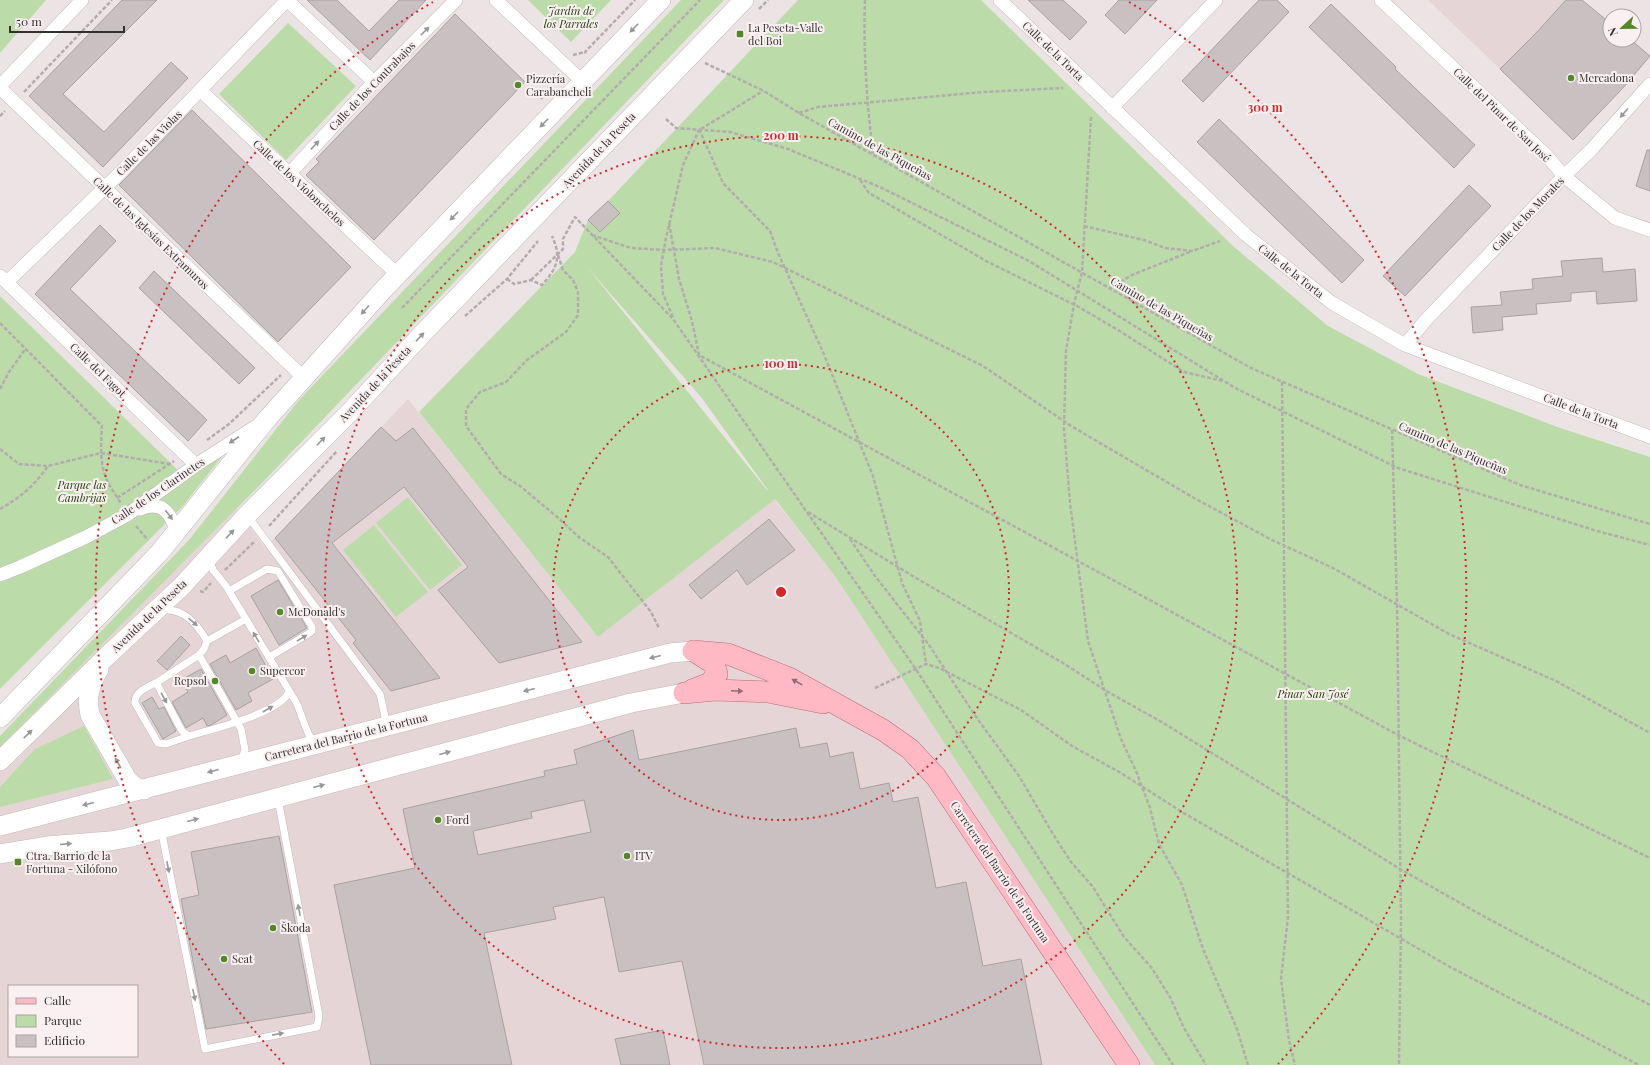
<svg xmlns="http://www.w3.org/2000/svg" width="1650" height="1065" font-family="'Playfair Display',serif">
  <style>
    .built { fill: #e6d5d6; fill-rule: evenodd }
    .green { fill: #bbdca9; fill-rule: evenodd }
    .building { fill: #c9c0c1; stroke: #a9a1a1; fill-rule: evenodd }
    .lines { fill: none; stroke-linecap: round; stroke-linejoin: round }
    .lane-casing { stroke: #c2b9ba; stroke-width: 8 }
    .street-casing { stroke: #c2b9ba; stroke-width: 14 }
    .secondary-casing { stroke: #c2b9ba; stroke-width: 20 }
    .primary-casing { stroke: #b86b77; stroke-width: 22 }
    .path { stroke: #b3acad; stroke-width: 2.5; stroke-dasharray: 4 2; stroke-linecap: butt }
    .lane { stroke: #fff; stroke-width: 7 }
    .street { stroke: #fff; stroke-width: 13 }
    .secondary { stroke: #fff; stroke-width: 19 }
    .primary { stroke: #ffb9c4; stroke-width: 21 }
    .oneway { fill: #999898 }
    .oneway2 { fill: #8f6e73 }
    .ring { fill: none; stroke: #d62828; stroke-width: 2; stroke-dasharray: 2 4 }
    .poi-dot { fill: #508925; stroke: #faf0f1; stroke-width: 1.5 }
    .labels { text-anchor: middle; stroke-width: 4; stroke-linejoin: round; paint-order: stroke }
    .park-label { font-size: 11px; font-style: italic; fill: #1a3a00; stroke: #faf0f1 }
    .poi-label { font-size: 11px; fill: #333030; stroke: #faf0f1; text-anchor: start }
    .street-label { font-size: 11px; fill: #333030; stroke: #faf0f1 }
    .centre { fill: #d62828; stroke: #faf0f1; stroke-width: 2 }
    .ring-label { font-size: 12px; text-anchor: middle; font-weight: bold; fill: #d62828; stroke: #faf0f1; stroke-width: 4; stroke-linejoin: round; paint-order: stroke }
  </style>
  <rect width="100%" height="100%" fill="#ece3e4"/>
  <!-- built -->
  <path class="built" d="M 1428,0 L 1566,0 L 1536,33 L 1500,69 Z
    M 408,399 L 598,637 L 774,499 L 837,579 L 1155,1065 L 0,1065 L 0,747 L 237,508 L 265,548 ZM 9,986 L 137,986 L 137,1056 L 9,1056 Z"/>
  <!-- green -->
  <path class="green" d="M 0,0 L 46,0 L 0,53 Z
    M 528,0 L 611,0 L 571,42 Z
    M 681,0 L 724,0 L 262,483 L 0,747 L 0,736 L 189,540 L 299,400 Z
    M 798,0 L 981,0 L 1233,246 L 1328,326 L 1418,374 L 1560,428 L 1650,457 L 1650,1065 L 1155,1065 L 837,579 L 775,499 L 598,637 L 419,412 L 575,252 L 588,220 L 608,201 ZM 587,267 L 701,397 L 768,490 L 767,490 Z
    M 288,23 L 356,86 L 286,160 L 219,94 Z
    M 0,296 L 186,478 L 224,454 L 182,507 L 0,689 Z
    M 408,497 L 462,565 L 430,590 L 376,523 Z
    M 374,525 L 428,592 L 396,617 L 343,550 Z
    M 84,726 L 113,779 L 0,807 L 0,787 L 35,749 Z"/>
  <!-- building -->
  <path class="building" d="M 122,0 L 157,0 L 63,94 L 104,132 L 171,62 L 188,78 L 103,167 L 29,96 Z
    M 307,0 L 337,0 L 369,31 L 399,0 L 426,0 L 370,60 Z
    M 1028,0 L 1063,0 L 1087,22 L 1070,40 Z
    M 1119,0 L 1157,0 L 1125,34 L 1105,15 Z
    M 1259,0 L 1277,0 L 1289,12 L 1203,102 L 1182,81 Z
    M 1566,0 L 1582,0 L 1610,23 L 1610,40 L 1631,40 L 1650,56 L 1623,88 L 1573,140 L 1500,69 L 1536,33 Z
    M 1331,4 L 1396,67 L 1395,69 L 1475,145 L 1454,168 L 1309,27 Z
    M 455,14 L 525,82 L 374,240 L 306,175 L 319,162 L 316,159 Z
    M 192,110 L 351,267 L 278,342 L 119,185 Z
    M 1219,119 L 1364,260 L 1342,283 L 1197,142 Z
    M 1647,150 L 1650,150 L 1650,191 L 1636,186 Z
    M 1469,185 L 1491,206 L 1405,296 L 1383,276 Z
    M 608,201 L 620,213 L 600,232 L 588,220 Z
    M 100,225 L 116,241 L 70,289 L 207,420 L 188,441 L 35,294 Z
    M 1602,258 L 1603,272 L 1635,269 L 1637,301 L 1597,304 L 1596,291 L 1571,293 L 1571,301 L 1536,304 L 1537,314 L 1502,317 L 1503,330 L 1473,333 L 1471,307 L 1502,305 L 1500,292 L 1533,289 L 1532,279 L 1563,276 L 1561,261 Z
    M 154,271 L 255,368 L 239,384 L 139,288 Z
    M 381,427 L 396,441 L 413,428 L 582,642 L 499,663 L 438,590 L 468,567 L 404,487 L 332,543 L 440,678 L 391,691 L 353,643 L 356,640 L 275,538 Z
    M 769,519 L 795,550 L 747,585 L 737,570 L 701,599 L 689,585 Z
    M 278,580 L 307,628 L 279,645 L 251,596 Z
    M 181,636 L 190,645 L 167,670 L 157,661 Z
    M 256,648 L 273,679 L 248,693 L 252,701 L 236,710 L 210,664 L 226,655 L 230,663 Z
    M 201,669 L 227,715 L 211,725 L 207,726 L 203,718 L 186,728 L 172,702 L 188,692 L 181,680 Z
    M 152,697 L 159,709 L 164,707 L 176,731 L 163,739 L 142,703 Z
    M 796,728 L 800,748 L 827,743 L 830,757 L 853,752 L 860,789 L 889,783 L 893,802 L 918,797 L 936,888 L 966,882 L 983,966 L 1021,959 L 1042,1065 L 704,1065 L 682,961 L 619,972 L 604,897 L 553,907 L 556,919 L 484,933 L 512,1065 L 371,1065 L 334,885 L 415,868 L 403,809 L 545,776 L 544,771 L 577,764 L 574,750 L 633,730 L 639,760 ZM 584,800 L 591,832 L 478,855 L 473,831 L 532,818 L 531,812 Z
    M 279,836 L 312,1012 L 206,1029 L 181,899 L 199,895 L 191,852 Z
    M 663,1030 L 670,1065 L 621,1065 L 615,1039 Z"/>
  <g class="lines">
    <defs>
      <path id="lane" d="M 247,515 L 380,694 L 387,726
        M 209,558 L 213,570 L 226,586 L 296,702 C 302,714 306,734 314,743
        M 229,591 L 267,569 L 278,571 L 312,627 L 312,631 L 308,634 L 271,656 L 270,659
        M 162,610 C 184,608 197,624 207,641 L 204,649 L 199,655 L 241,729 L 245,750 L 241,761
        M 207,641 L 246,619
        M 199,655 L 159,681 L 157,684 L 182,731 L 189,736 C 212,729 280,713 289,692
        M 159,681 C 150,686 134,691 135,703 L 158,743 L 166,744 L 189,736
        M 161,829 L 205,1049 L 317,1027 L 319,1016 L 278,799"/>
      <path id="street" d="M 287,0 L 374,82
        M 496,0 L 583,82
        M 1000,0 L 1246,235 L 1332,303 L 1405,345 L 1650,437
        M 1381,0 L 1547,156 L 1564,176 L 1615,218 L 1650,230
        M 0,86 L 82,0
        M 0,88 L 304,378
        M 201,91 L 398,275
        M 1112,108 L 1216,0
        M 289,174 L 374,82 L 456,0
        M 0,276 L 196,465
        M 7,282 L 121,172 L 287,0
        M 1405,345 L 1425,321 L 1564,176 L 1591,150 L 1650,84
        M 140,509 C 162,500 170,512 177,532
        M 0,575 L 20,567 L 86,537 L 127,515 L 196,465 L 255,427"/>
      <path id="secondary" d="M 99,669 C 90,685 86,697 90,715 L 127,779 L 134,786 L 144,790
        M 0,718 L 160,552 L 267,419 L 383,290 L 661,0
        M 0,761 L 106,657 L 182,586 L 247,515 L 348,414 L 425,331 L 744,0
        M 0,826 L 670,653 L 693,651
        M 0,854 L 47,846 L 110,841 L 127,838 L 631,703 L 684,693"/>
      <path id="primary" d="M 693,651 L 728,654 L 789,678 L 883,730 L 910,749 L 936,777 L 1129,1065
        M 692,690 L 710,683 L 717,674 L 714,664 L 694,651
        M 684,693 L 715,690 L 768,692 L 823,703"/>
    </defs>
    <!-- lane casing -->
    <use href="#lane" class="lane-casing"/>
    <!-- street casing -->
    <use href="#street" class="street-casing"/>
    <!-- secondary casing -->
    <use href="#secondary" class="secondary-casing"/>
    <!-- primary casing -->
    <use href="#primary" class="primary-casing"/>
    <!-- path -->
    <path class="path" d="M 865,0 C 863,52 867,103 873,154
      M 759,9 L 768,0
      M 586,53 L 585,52 L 635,0
      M 573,55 L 585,52
      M 705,63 L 764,91 L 799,113 L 1251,368 L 1520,485 L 1650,524
      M 24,92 L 112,0
      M 541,99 L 547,91 L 555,74
      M 799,113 L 818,107 L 983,92 L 1063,88
      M 0,116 L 5,111
      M 1091,117 L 1082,272 L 1074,304 L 1066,351 L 1064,428 L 1070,503 L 1088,641 L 1121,739 L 1136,771 L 1150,808 L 1159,844 L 1182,885 L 1203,949 L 1237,1029 L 1248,1065
      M 666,119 L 676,128 L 730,132 L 788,149 L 882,188 L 1029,261 L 1237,389 L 1398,468 L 1597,531 L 1650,545
      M 699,129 L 723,183 L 770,231 L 778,253 L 823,352 L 873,476 L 902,583 L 920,621 L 926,664
      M 701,129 L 763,91
      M 860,180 L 869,193 L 988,262 L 1077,306 L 1118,330 L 1184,372 L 1223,381
      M 669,223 L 679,279 L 692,321 L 699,355 L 1398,735 L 1650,858
      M 1084,226 L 1144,240 L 1165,248 L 1192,251 L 1220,241
      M 592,235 L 631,248 L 664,250 L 715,248 L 773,262 L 983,366 L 1071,426 L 1194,498 L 1272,540 L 1333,568 L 1449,634 L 1556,681 L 1650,733
      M 558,255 L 563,270 L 573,280 L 578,292 L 578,315 L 566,332 L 527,360 L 506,382 L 480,392 L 466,409 L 466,426 L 501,474 L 520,486 L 556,516 L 580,538 L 608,557 L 651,612 L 659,628
      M 507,279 L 514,284 L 531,280 L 542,285 C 557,268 562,258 552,236
      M 531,280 L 563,249 L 563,239 L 575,217 L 673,319 L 915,668 L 1173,1065
      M 1110,288 L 1132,275 L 1192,251
      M 402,308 L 700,0
      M 465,316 L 507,279 L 538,241
      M 673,317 L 663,294 L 661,266 L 666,238 L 683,165 L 699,130
      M 0,323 L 102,426 C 101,444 99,465 108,482 C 111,489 117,496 121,504
      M 1282,382 L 1288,917 L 1281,979 L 1289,1040 L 1295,1065
      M 0,389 L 9,372 L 26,348
      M 1392,430 L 1397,604 L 1401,921 L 1399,1065
      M 207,440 L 229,424 L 281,375
      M 0,449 L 19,464 L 48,466 L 101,453 L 170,464
      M 117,498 L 174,461
      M 0,509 C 20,498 35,485 48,466
      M 808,512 L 916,578 L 1063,663 L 1108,692 L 1160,721 L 1400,869 L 1485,917 L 1650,1005
      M 136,526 L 148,540
      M 269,526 L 337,451
      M 850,539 L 875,576 L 929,645 L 974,714 L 1019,776 L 1053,834 L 1071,862 L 1093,887 L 1124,937 L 1151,967 L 1170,997 L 1184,1028 L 1206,1065
      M 225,570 L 254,542
      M 200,591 L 203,592 L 211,583
      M 875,688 L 926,664 L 939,668 L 1021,710 L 1072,746 L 1121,773 L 1182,812 L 1450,967 L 1639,1065"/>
    <!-- lane -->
    <use href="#lane" class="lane"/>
    <!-- street -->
    <use href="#street" class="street"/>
    <!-- secondary -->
    <use href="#secondary" class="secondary"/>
    <!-- primary -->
    <use href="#primary" class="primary"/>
  </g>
  <!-- one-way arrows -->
  <defs><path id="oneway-solid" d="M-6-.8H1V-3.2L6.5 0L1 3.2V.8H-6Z"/></defs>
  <g class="oneway">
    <use href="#oneway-solid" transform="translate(634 28) rotate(134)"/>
    <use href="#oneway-solid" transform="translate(425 31) rotate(-45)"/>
    <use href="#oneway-solid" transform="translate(1624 113) rotate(131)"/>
    <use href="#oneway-solid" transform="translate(544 123) rotate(134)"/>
    <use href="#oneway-solid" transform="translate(315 145) rotate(-47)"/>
    <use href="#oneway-solid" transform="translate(454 216) rotate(134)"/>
    <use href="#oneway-solid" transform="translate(365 310) rotate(132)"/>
    <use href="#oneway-solid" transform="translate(420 337) rotate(-47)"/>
    <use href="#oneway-solid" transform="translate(234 440) rotate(147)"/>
    <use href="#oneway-solid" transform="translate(321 441) rotate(-45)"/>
    <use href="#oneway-solid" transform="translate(169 515) rotate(53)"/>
    <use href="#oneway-solid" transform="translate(230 534) rotate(-47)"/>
    <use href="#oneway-solid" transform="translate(193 622) rotate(41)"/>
    <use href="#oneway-solid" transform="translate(256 637) rotate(-121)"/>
    <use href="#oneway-solid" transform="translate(302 638) rotate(-31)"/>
    <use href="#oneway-solid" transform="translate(655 657) rotate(166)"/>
    <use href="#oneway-solid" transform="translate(529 690) rotate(166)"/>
    <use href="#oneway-solid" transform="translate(164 698) rotate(61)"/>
    <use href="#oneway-solid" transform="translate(268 709) rotate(-30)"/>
    <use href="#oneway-solid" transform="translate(28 734) rotate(-44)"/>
    <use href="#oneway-solid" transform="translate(445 753) rotate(-15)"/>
    <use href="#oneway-solid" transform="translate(118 763) rotate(-120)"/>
    <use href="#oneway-solid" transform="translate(213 771) rotate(165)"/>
    <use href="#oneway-solid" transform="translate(319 786) rotate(-15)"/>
    <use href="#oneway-solid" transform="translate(88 804) rotate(166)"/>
    <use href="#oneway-solid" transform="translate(193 820) rotate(-15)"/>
    <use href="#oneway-solid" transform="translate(66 844) rotate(-5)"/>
    <use href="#oneway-solid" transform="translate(168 867) rotate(79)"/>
    <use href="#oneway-solid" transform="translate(299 910) rotate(-101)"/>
    <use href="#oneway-solid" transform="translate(194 995) rotate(79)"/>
    <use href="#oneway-solid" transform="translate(278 1034) rotate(-11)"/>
  </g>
  <g class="oneway2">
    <use href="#oneway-solid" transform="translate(797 682) rotate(-151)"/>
    <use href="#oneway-solid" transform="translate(737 691) rotate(2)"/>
  </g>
  <!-- distance rings -->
  <g class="ring">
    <circle cx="781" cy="592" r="228"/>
    <circle cx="781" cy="592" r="456"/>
    <path d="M284 1064A685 685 0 0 1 433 2M1129 2A685 685 0 0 1 1278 1064"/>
  </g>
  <!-- markers -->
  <g class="poi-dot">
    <rect x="736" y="30" width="8" height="8" rx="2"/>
    <circle cx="1571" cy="78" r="4"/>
    <circle cx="518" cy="85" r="4"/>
    <circle cx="280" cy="612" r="4"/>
    <circle cx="252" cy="671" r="4"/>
    <circle cx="215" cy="681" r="4"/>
    <circle cx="438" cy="820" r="4"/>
    <circle cx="627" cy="856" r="4"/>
    <rect x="14" y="858" width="8" height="8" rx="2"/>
    <circle cx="273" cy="928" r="4"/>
    <circle cx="224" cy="959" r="4"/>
  </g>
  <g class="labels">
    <!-- park labels -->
    <g class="park-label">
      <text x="571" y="15">Jardín de<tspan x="571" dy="13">los Parrales</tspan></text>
      <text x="82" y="489">Parque las<tspan x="82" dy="13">Cambrijas</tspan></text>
      <text x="1313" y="698">Pinar San José</text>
    </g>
    <!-- poi labels -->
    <g class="poi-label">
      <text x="748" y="32">La Peseta-Valle<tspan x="748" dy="13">del Boi</tspan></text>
      <text x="1579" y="82">Mercadona</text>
      <text x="526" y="83">Pizzería<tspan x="526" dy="13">Carabancheli</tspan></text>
      <text x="288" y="616">McDonald's</text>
      <text x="260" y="675">Supercor</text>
      <text x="207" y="685" text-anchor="end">Repsol</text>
      <text x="446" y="824">Ford</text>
      <text x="26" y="860">Ctra. Barrio de la<tspan x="26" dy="13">Fortuna - Xilófono</tspan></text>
      <text x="635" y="860">ITV</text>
      <text x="281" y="932">Škoda</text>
      <text x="232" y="963">Seat</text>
    </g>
    <!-- street labels -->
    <g class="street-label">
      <text transform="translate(1053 51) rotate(44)" y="4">Calle de la Torta</text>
      <text transform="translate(372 86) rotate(-46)" y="4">Calle de los Contrabajos</text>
      <text transform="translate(1502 115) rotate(44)" y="4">Calle del Pinar de San José</text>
      <text transform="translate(149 143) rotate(-45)" y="4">Calle de las Violas</text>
      <text transform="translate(880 149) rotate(29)" y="4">Camino de las Piqueñas</text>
      <text transform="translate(599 150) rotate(-46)" y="4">Avenida de la Peseta</text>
      <text transform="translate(299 183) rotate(43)" y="4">Calle de los Violonchelos</text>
      <text transform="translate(1528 214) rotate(-46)" y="4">Calle de los Morales</text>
      <text transform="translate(151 233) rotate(44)" y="4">Calle de las Iglesias Extramuros</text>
      <text transform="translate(1291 271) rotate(38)" y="4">Calle de la Torta</text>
      <text transform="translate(1162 309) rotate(30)" y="4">Camino de las Piqueñas</text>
      <text transform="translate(98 370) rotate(44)" y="4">Calle del Fagot</text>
      <text transform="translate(375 384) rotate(-47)" y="4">Avenida de la Peseta</text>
      <text transform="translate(1581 411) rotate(21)" y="4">Calle de la Torta</text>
      <text transform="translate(1453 448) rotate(23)" y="4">Camino de las Piqueñas</text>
      <text transform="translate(158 491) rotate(-34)" y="4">Calle de los Clarinetes</text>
      <text transform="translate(149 616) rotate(-44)" y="4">Avenida de la Peseta</text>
      <text transform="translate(346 737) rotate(-14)" y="4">Carretera del Barrio de la Fortuna</text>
      <text transform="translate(1000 872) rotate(56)" y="4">Carretera del Barrio de la Fortuna</text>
    </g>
  </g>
  <circle cx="781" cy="592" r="6" class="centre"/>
  <g class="ring-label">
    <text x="1265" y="112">300 m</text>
    <text x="781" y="140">200 m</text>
    <text x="781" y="368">100 m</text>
  </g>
  <!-- legend -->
  <rect x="8" y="985" width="130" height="72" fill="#faf0f1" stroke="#aaa3a4"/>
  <rect x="16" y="998" width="20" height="6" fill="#ffb9c4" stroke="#aaa3a4"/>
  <text x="44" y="1005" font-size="12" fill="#333030">Calle</text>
  <rect x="16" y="1015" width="20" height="12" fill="#bbdca9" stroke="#aaa3a4"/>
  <text x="44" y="1025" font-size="12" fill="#333030">Parque</text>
  <rect x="16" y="1035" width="20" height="12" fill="#c9c0c1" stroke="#aaa3a4"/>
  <text x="44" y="1045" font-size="12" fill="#333030">Edificio</text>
  <!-- north arrow -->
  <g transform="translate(1622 28) rotate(248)"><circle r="19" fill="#faf0f1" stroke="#aaa3a4"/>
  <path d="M0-3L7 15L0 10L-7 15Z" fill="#508925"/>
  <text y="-6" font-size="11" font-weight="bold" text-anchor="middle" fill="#333030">N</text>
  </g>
  <!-- scale -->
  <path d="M10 26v6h114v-6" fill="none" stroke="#333030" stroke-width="2"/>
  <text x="16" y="26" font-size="12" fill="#333030" stroke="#faf0f1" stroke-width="3" paint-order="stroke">50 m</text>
</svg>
